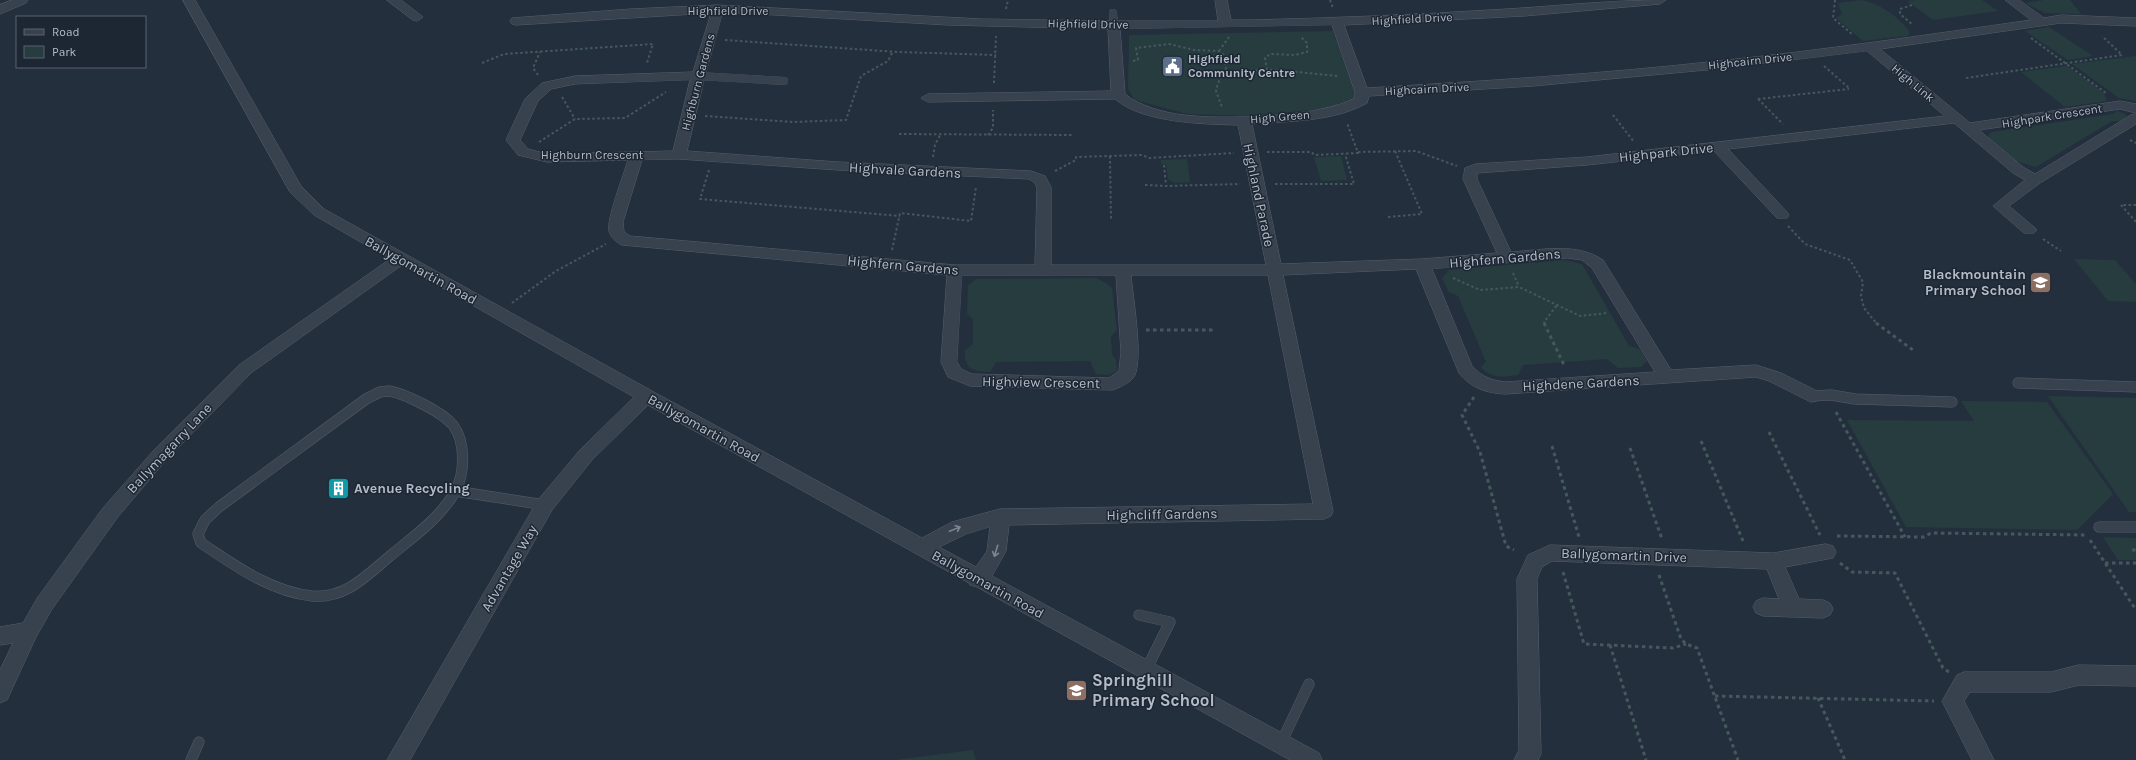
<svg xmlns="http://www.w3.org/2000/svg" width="2136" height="760" font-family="Karla,sans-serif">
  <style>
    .green { fill: #263c3f }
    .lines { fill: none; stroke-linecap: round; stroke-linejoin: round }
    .service-far1-casing { stroke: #565f6c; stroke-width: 8 }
    .service-casing { stroke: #565f6c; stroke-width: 11 }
    .minor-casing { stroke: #565f6c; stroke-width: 1 }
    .path-far1 { stroke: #44595c; stroke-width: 2; stroke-dasharray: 2.5 2.5; stroke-linecap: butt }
    .path { stroke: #44595c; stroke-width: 3; stroke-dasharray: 3.5 3.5; stroke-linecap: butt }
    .service-far1 { stroke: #38414e; stroke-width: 8 }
    .service { stroke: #38414e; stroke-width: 10 }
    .minor { fill: #38414e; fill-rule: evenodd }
    .oneway { stroke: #7c8592 }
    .labels { text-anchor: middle; stroke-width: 3; stroke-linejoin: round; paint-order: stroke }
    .far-street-label { font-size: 12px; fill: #b4bcc9; stroke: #1d2633 }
    .far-poi-label { font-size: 12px; font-weight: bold; fill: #b4bcc9; stroke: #1d2633; text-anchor: start }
    .street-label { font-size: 14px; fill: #b4bcc9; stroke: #1d2633 }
    .poi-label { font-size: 14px; font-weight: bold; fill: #b4bcc9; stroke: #1d2633; text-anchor: end }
    .near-poi-label { font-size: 17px; font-weight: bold; fill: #b4bcc9; stroke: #1d2633; text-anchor: start }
  </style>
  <rect width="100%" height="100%" fill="#242f3e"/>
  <!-- green -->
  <path class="green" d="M 1861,0 C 1879,3 1900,17 1910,33 L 1907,36 L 1863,41 L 1836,18 L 1842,14 L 1838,3 Z
    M 1915,0 L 1982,0 L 1998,11 L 1933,20 L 1907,1 Z
    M 2044,0 L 2070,0 L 2081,14 L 2045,13 L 2025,3 Z
    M 2049,27 L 2093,56 L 2068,60 L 2025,31 Z
    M 1333,31 L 1357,97 L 1330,108 L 1250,116 L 1187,114 L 1135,100 L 1128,89 L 1129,35 Z
    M 2136,56 L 2136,101 L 2119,98 L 2072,64 Z
    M 2067,66 L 2104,93 L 2107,101 L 2065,107 L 2021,72 Z
    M 2117,111 L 2123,113 L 2127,116 L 2122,121 L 2112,121 L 2036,167 L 2015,161 L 1989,138 L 1989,134 L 1992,132 L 2113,114 Z
    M 1341,156 L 1347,180 L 1321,181 L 1314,157 Z
    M 1187,159 L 1190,182 L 1174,183 L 1168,179 L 1166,164 L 1161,164 L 1161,160 Z
    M 2074,259 L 2115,260 L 2136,284 L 2136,302 L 2108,301 Z
    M 1565,260 L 1582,264 L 1629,346 L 1640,349 L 1647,361 L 1641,367 L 1618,368 L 1607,359 L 1523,365 L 1518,375 C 1503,377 1491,379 1481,367 L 1486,362 L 1458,296 L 1449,292 L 1442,278 L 1449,270 Z
    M 1096,278 L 1106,283 L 1112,288 L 1117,330 L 1111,336 L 1112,355 L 1116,360 L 1117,371 L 1109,375 L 1096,374 L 1090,361 L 996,362 L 990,372 C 972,372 964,369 965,350 L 973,344 L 973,319 L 967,314 L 968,285 L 976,279 Z
    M 2048,396 L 2136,398 L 2136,512 L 2129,512 Z
    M 1961,401 L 2047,402 L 2113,494 L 2077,530 L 1906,527 L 1847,420 L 1974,421 Z
    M 2103,537 L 2136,538 L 2136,560 L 2118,560 Z
    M 973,750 L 976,760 L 895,760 Z"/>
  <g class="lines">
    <defs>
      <path id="service-far1" d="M 1113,13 L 1114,25
        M 698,76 L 784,81"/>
      <path id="service" d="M 2018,383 L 2136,387
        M 389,391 C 406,394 442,412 453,425 C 466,442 465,474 455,492 C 440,518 413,537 390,556 C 367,575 346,599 312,596 C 271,592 234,565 201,543 L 198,534 L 205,520 L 219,507 L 366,399 L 380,392 Z
        M 1811,396 L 1831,395 L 1855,399 L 1952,402
        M 455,491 L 545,505
        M 2099,527 L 2136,527
        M 1139,615 L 1170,622 L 1146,670
        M 1281,743 L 1309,684
        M 191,760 L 199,742"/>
      <path id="minor" d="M 12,0 L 28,0 L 26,3 L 0,14 L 0,5 Z
        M 183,0 L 195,0 L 301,186 L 324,209 L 652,391 L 922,538 L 952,522 L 1000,509 L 1313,504 L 1268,275 L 1131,275 C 1133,298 1143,356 1135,375 C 1132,382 1119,388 1112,390 L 970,386 L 948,377 L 941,362 L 947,275 L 622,245 C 616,242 611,238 609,231 C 606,220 624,174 628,160 L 547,162 L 518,155 L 506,140 L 525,99 L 542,83 L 575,76 L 693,72 L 711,13 L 516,25 L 512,24 L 510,21 L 512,18 L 631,9 L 717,5 L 981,19 L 1114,21 L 1218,21 L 1215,0 L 1227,0 L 1231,20 L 1251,20 C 1331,18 1410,15 1490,10 C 1549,7 1607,0 1666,0 L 1660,4 L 1524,16 L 1344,25 L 1367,88 C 1484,81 1601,74 1718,61 C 1823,50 1927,35 2031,20 L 2005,0 L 2019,0 L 2044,18 L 2061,15 L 2136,18 L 2136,26 L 2061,23 L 1880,49 L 1970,123 L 2120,101 L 2136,104 L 2136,113 L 2120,109 L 1979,130 L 2023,167 L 2035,174 L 2131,115 L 2136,114 L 2136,124 L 2040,183 L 2009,206 L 2034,227 L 2037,230 L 2034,233 L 2024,233 L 1993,206 L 2025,180 L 2013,173 L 1954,123 L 1728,149 L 1787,212 L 1789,215 L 1787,218 L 1777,218 L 1714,151 L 1587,165 L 1477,173 L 1477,179 L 1511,252 C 1543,250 1576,242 1603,260 L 1671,370 L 1756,365 L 1781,373 L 1817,391 L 1820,396 L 1817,401 L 1811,402 L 1769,381 L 1756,377 L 1505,394 C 1486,393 1471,388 1459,373 L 1416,269 L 1283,275 L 1333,511 L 1331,516 L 1324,519 L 1009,525 L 1006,551 L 992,576 L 1319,753 L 1322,760 L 1290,760 L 977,587 L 970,585 L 969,583 L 648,405 L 592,460 L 552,510 L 410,760 L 387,760 L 538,500 L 580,450 L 634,397 L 402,265 L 251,373 L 166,460 L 117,518 L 52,609 L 36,637 L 7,700 L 0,703 L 0,670 L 13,643 L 0,645 L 0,627 L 23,623 L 38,597 L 103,508 L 154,450 L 239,365 L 390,259 L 314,215 L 290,192 ZM 723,12 L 948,25 L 1108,29 L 1111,91 L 928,94 L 921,98 L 928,102 L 1115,99 C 1143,123 1202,124 1238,125 L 1266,265 L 1051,265 L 1051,187 L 1045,176 L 1031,171 L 838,162 L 687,151 L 705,76 ZM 1332,25 L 1355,92 L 1355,98 C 1322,117 1223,120 1184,115 C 1165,113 1139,106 1125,94 L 1120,29 ZM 1867,51 L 1945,116 L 1587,157 L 1476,164 L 1465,168 L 1463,179 L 1497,253 L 1422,259 L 1281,264 L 1252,124 C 1289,121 1333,122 1367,103 L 1369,96 L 1533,86 L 1717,69 ZM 690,80 L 673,151 L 547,154 L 528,149 L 520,140 L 538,101 L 551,89 L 575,84 ZM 679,159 L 838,170 L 1029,179 L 1034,182 L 1037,187 L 1035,265 L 955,265 L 630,236 L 624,232 L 623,222 L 642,160 ZM 1568,258 L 1582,260 L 1592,268 L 1655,372 L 1505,382 C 1491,380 1482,377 1472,366 L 1432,269 ZM 962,275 L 1116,275 L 1121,352 L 1119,371 L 1109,378 L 972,374 L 961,369 L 957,362 ZM 990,527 L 987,551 L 976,567 L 939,547 L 966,534 Z
        M 387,0 L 401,0 L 423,17 L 417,21 L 413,20 Z
        M 1826,544 L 1833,546 L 1836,552 L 1833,558 L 1785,567 L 1799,599 L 1823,600 L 1830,603 L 1833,609 L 1830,615 L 1823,618 L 1763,616 L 1756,613 L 1753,607 L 1756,601 L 1763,598 L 1779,599 L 1767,569 L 1552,561 L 1542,567 L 1537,579 L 1541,754 L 1538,760 L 1514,760 L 1519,750 L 1517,579 L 1528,555 L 1550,545 L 1773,553 Z
        M 2079,665 L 2136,666 L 2136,686 L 2079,685 L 2051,692 L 1970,692 L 1964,701 L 1994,760 L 1972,760 L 1942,701 L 1957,675 L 1964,672 L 2051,672 Z"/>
    </defs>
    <!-- service-far1 casing -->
    <use href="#service-far1" class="service-far1-casing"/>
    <!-- service casing -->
    <use href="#service" class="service-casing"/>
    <!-- minor casing -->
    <use href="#minor" class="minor-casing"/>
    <!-- path-far1 -->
    <path class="path-far1" d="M 1330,0 L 1333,8
      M 1835,0 L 1833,18 L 1852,34
      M 1912,5 L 1900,9 L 1900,14 L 1913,25
      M 1006,9 L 1008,0
      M 2031,38 L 2106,93
      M 725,40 L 898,52 L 996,55
      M 1219,51 L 1229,37
      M 1133,61 L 1138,60 L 1136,48 L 1169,44 L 1194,50 L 1219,51 L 1224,55 L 1226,69 L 1218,83 L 1216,91 L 1222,107
      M 482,63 L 504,54 L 653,44 L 647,63
      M 1824,66 L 1849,88
      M 1267,70 L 1265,58 L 1270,54 L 1295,55 L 1307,52 L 1307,43 L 1300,36
      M 1225,71 L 1277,70 L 1338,76
      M 538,75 L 533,68 L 540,52
      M 1966,78 L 2122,55 L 2102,36
      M 994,83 L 996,36
      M 562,97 L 575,119
      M 1758,99 L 1849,89
      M 1758,99 L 1783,124
      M 1613,115 L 1634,142
      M 705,116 L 793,122 L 846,120 L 861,76 L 888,61 L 893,51
      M 899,134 L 1072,135
      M 988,135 L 993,128 L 993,110
      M 2130,140 L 2136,143
      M 539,142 L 575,119 L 625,118 L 666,92
      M 1267,152 L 1311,152 L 1315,155 L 1358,153 L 1347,123
      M 1358,152 L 1416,151 L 1457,166
      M 1110,156 L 1111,219
      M 933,157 L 935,145 L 940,135
      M 1164,165 L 1166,186 L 1240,184
      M 709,170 L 700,199 L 900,216
      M 1055,171 L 1076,160 L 1076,157 L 1142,155 L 1149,158 L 1234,153
      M 1275,184 L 1354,184 L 1345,154
      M 1145,185 L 1166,186
      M 2136,205 L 2121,205 L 2136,222
      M 1388,217 L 1422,214 L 1395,151
      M 1788,226 L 1805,244 L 1850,260 L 1863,282 L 1861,296 L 1864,308 L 1877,324
      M 2043,239 L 2061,251
      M 892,250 L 900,213 L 971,221 L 976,187
      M 1513,273 L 1519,287
      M 1453,278 L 1480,290 L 1519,287 L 1580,316 L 1607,313
      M 512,303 L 556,271 L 606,244
      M 1545,324 L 1544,322 L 1557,305"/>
    <!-- path -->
    <path class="path" d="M 1544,323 L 1565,367
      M 1876,323 L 1913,350
      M 1146,330 L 1214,330
      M 1474,397 L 1462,415 L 1480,452 L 1506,546 L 1514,550
      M 1836,412 L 1905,537
      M 1769,432 L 1820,535
      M 1701,441 L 1743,541
      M 1552,446 L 1579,537
      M 1630,448 L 1662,539
      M 1837,536 L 1924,537 L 1931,533 L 2087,535
      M 2090,540 L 2136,610
      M 2132,550 L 2136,550
      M 1840,563 L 1852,572 L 1895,573 L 1943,668 L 1949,672
      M 2105,563 L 2136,563
      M 1563,572 L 1584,644 L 1673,648 L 1686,644
      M 1659,575 L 1681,639 L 1686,644 L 1697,648 L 1738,760
      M 1610,645 L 1646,760
      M 1715,696 L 1934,701
      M 1818,698 L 1845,760"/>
    <!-- service-far1 -->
    <use href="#service-far1" class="service-far1"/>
    <!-- service -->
    <use href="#service" class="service"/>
    <!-- minor -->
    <use href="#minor" class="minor"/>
  </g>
  <!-- one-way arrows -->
  <defs><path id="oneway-shaft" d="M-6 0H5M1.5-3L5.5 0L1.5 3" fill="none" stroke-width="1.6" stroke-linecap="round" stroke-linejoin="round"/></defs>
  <g class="oneway">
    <use href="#oneway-shaft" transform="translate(955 529) rotate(-22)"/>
    <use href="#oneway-shaft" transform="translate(996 551) rotate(107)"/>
  </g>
  <!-- icons -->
  <defs>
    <symbol id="civic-square" viewBox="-11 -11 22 22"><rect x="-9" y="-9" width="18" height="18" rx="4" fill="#5c6f8a" stroke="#1d2633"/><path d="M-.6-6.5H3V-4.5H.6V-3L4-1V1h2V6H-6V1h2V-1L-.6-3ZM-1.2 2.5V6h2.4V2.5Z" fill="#fff"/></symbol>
    <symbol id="school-square" viewBox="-11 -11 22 22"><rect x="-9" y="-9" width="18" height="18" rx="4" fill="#8d6e63" stroke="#1d2633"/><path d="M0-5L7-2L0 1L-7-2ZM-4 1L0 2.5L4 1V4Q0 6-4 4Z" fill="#fff"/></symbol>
    <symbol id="building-square" viewBox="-11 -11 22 22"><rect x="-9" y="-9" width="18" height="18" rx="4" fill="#0f9aa8" stroke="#1d2633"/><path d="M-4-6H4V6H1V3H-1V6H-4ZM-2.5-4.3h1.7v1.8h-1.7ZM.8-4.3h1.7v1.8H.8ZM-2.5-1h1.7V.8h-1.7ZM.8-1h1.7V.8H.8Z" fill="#fff"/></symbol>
  </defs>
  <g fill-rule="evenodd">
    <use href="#civic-square" x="1160" y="54" width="25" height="25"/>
    <use href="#school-square" x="2028" y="270" width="25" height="25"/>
    <use href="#building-square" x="326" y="476" width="25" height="25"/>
    <use href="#school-square" x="1064" y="678" width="25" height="25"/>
  </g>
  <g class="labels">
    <!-- far-street labels -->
    <g class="far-street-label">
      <text x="728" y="15">Highfield Drive</text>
      <text transform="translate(1412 19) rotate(-3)" y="4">Highfield Drive</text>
      <text transform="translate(1088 24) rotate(1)" y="4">Highfield Drive</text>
      <text transform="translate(1750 61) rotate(-6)" y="4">Highcairn Drive</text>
      <text transform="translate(698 82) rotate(-75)" y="4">Highburn Gardens</text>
      <text transform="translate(1913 83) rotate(40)" y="4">High Link</text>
      <text transform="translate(1427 89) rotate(-3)" y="4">Highcairn Drive</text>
      <text transform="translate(2052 116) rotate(-9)" y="4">Highpark Crescent</text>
      <text transform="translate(1280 117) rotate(-5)" y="4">High Green</text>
      <text x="592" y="159">Highburn Crescent</text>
    </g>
    <!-- far-poi labels -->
    <g class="far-poi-label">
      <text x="1188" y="63">Highfield<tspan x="1188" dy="14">Community Centre</tspan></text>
    </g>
    <!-- street labels -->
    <g class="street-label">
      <text transform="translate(1666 152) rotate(-6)" y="5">Highpark Drive</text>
      <text transform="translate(905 170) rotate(3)" y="5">Highvale Gardens</text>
      <text transform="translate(1259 195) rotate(78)" y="5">Highland Parade</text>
      <text transform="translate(1505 258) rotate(-5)" y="5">Highfern Gardens</text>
      <text transform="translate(903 265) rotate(5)" y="5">Highfern Gardens</text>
      <text transform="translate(421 270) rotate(29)" y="5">Ballygomartin Road</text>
      <text transform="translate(1041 382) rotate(1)" y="5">Highview Crescent</text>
      <text transform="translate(1581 383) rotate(-3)" y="5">Highdene Gardens</text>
      <text transform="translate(704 428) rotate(29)" y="5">Ballygomartin Road</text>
      <text transform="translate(169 448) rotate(-47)" y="5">Ballymagarry Lane</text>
      <text transform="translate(1162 514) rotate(-1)" y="5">Highcliff Gardens</text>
      <text transform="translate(1624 555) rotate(2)" y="5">Ballygomartin Drive</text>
      <text transform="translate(509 568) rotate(-60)" y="5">Advantage Way</text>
      <text transform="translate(988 584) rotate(29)" y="5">Ballygomartin Road</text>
    </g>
    <!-- poi labels -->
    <g class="poi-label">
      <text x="2026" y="279">Blackmountain<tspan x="2026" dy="16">Primary School</tspan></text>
      <text x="354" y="493" text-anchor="start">Avenue Recycling</text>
    </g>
    <!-- near-poi labels -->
    <g class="near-poi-label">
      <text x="1092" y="686">Springhill<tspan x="1092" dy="20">Primary School</tspan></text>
    </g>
  </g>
  <!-- legend -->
  <rect x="16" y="16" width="130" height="52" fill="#1d2633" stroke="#59626f"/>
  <rect x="24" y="29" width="20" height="6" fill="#38414e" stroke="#59626f"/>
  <text x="52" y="36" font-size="12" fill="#b4bcc9">Road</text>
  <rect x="24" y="46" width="20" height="12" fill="#263c3f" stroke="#59626f"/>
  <text x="52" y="56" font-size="12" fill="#b4bcc9">Park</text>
</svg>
